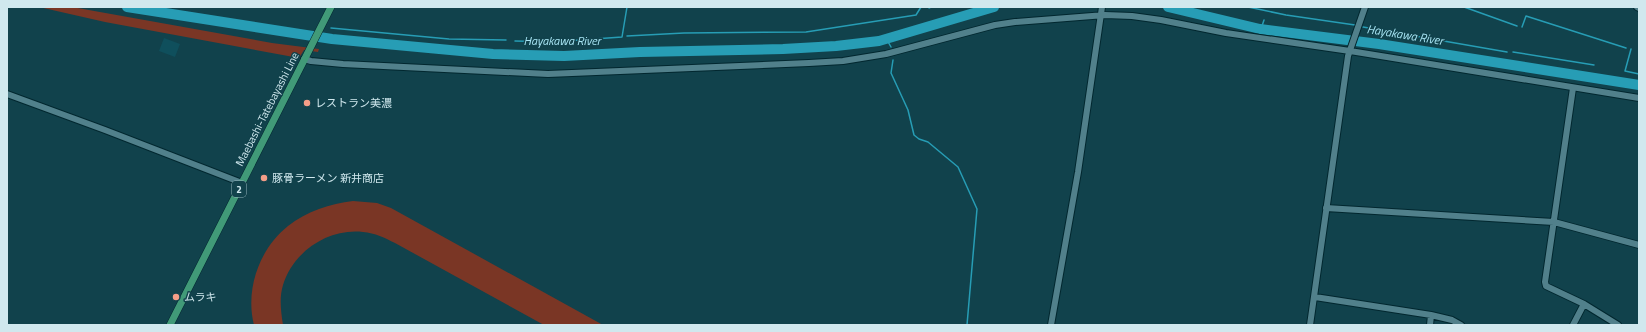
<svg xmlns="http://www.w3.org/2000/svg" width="1646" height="332" font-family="'Titillium Web','Noto Sans JP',sans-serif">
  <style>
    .built { fill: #0f4f5c }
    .green { fill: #7a3625 }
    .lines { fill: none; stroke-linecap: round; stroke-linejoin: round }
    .stream { stroke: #279db5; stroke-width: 1.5 }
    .river { stroke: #279db5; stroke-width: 10 }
    .minor-casing { stroke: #02272f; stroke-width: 8 }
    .major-casing { stroke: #02272f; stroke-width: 8 }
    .minor { stroke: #51808b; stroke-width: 6 }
    .major { stroke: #419a78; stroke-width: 7 }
    .poi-dot { fill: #f49e88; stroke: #11424c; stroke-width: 1.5 }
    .labels { text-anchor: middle; stroke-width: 3; stroke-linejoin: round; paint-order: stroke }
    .shield { fill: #11424c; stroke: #97b6bd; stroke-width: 1 }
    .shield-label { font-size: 10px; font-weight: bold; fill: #d0e8ee }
    .poi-label { font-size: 11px; fill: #d0e8ee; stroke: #11424c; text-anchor: start }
    .street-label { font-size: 11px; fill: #d0e8ee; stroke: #11424c }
    .water-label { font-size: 12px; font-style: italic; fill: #a8e5f4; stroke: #11424c }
  </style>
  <rect width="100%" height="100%" fill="#11424c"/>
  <!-- built -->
  <path class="built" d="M 164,38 L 180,44 L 175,57 L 159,51 Z"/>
  <!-- green -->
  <path class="green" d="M 39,7 L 72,7 L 272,43 L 319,49 L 318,52 L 304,50 L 299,58 L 105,22 Z
    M 353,201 L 377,203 L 391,208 L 603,325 L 544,325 L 395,243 C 385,238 375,233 363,232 C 328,228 293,252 283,285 C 279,298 281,312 283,325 L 254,325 C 245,290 259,249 288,226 C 307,211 330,204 353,201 Z"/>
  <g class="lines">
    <!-- stream -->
    <path class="stream" d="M 1248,7 L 1286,15 L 1355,25
      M 1464,7 L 1517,26
      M 929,8 L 931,7
      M 1363,27 L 1507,52
      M 1522,27 L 1526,16 L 1626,48
      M 331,28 L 449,39 L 506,40
      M 1261,29 L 1264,20
      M 627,36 L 684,33 L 806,32 L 916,15 L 921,7
      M 887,40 L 891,47
      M 515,41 L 557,42
      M 566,41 L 622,37 L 627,7
      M 1631,49 L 1625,71 L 1639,74
      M 1513,52 L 1594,65
      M 893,60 L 891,73 L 908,110 L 914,135 L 919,139 L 928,142 L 958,167 L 977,209 L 967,325"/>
    <!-- river -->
    <path class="river" d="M 127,7 L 332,39 L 493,54 L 564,56 L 640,52 L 783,49 L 836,46 L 879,41 L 994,7
      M 1168,7 L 1260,29 L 1379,44 L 1639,85"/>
    <defs>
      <path id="minor" d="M 1637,7 L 1639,8
        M 304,59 L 311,61 L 343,64 L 548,74 L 809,63 L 843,61 L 886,54 L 995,25 L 1015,22 L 1105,15 L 1132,16 L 1161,20 L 1226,33 L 1350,51 L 1639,98
        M 1573,88 L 1545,282 L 1546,286 L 1584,304 L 1618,325
        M 7,94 L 105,130 L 242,183
        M 1326,208 L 1554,222 L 1639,245
        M 1315,297 L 1431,315 L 1452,320 L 1461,325
        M 1051,325 L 1078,172 L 1102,7
        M 1310,325 L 1348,56 L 1365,7
        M 1430,325 L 1431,315
        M 1573,325 L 1584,304"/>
      <path id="major" d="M 170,325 L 331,7"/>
    </defs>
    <!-- minor casing -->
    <use href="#minor" class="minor-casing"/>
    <!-- major casing -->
    <use href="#major" class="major-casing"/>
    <!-- minor -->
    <use href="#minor" class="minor"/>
    <!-- major -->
    <use href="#major" class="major"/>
  </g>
  <!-- markers -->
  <g class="poi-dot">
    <circle cx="307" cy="103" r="4"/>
    <circle cx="264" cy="178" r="4"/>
    <circle cx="176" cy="297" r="4"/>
  </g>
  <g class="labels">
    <!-- shield labels -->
    <rect class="shield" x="232" y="181" width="14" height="16" rx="3"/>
    <g class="shield-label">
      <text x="239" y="193">2</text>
    </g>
    <!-- poi labels -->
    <g class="poi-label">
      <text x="315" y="107">レストラン美濃</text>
      <text x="272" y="182">豚骨ラーメン 新井商店</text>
      <text x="184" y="301">ムラキ</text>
    </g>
    <!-- street labels -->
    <g class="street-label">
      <text transform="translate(267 109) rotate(-63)" y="4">Maebashi-Tatebayashi Line</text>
    </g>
    <!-- water labels -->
    <g class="water-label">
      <text transform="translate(1405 35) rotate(9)" y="4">Hayakawa River</text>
      <text x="562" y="45">Hayakawa River</text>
    </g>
  </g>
  <!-- border -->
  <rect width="1646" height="332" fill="none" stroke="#d0e8ee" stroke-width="16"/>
</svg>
